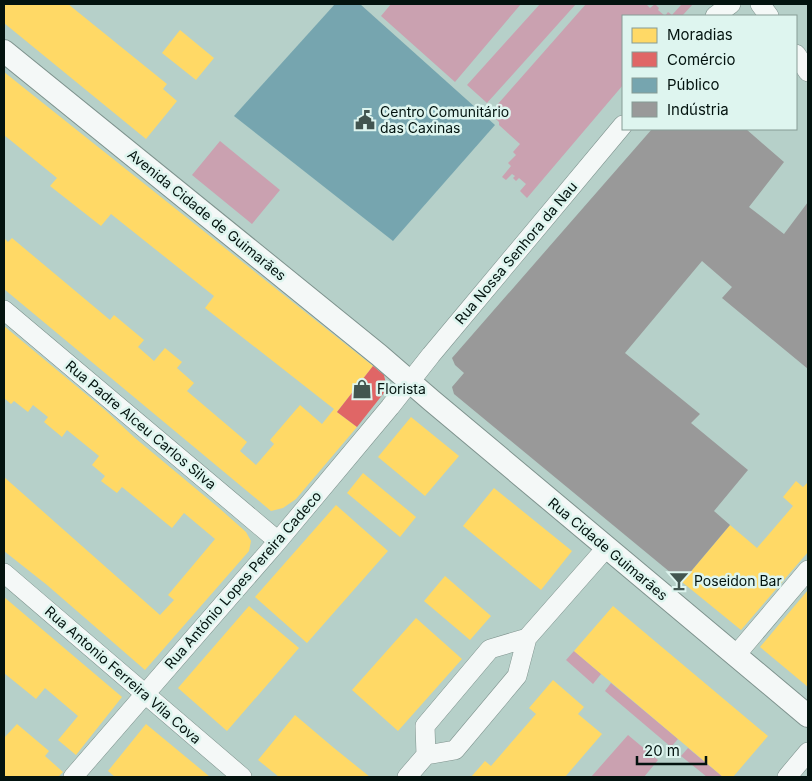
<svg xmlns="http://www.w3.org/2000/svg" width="812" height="781" font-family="Inter,sans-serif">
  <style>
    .green { fill: #caa1b0 }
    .homes { fill: #ffd966 }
    .shops { fill: #e06666 }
    .public { fill: #76a5af }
    .industry { fill: #999 }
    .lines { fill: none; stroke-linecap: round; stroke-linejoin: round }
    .minor-casing { stroke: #7e928d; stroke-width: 20 }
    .tertiary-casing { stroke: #7e928d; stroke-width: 24 }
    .minor { stroke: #f4f8f7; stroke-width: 19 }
    .tertiary { stroke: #f4f8f7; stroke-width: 22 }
    .labels { text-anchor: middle; stroke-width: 5; stroke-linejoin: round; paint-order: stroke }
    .poi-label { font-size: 14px; fill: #03130f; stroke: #def5ef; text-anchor: start }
    .street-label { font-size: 14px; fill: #03130f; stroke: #def5ef }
  </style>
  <rect width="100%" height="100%" fill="#b6d0c9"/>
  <!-- green -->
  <path class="green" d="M 391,4 L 521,4 L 455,82 L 381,16 Z
    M 540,4 L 576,4 L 487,103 L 467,85 Z
    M 586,4 L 646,4 L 650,8 L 655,4 L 659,8 L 658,10 L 665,16 L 668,12 L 672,15 L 681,5 L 693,4 L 682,16 L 623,16 L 623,85 L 527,198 L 520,191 L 526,184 L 519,178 L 516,181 L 513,178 L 515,176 L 512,174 L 506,180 L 502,177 L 511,166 L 508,163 L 516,155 L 513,152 L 520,144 L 499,125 L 499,122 L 490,113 Z
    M 220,141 L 280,190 L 252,224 L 192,175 Z
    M 574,651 L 601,674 L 593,684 L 566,660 Z
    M 611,683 L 678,739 L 671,747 L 605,691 Z
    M 628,735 L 658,760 L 644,777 L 591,777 Z
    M 688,748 L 723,777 L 707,777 L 681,756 Z"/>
  <!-- homes -->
  <path class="homes" d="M 4,4 L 68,4 L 167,84 L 163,89 L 177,101 L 146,139 L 4,23 Z
    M 180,30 L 214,58 L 196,80 L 162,53 Z
    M 4,72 L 373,366 L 337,412 L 357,427 L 296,499 L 283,508 L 271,511 L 4,289 L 4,238 L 8,242 L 12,238 L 110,320 L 114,315 L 144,340 L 138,347 L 154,361 L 165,348 L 182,362 L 177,368 L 194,383 L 187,391 L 247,442 L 240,451 L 256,465 L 274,444 L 270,440 L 300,405 L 322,424 L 334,409 L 205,308 L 214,296 L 111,214 L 101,226 L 50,186 L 57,178 L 4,135 Z
    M 4,326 L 105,410 L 135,438 L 219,508 L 246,532 L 251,541 L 249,551 L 145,670 L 47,585 L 4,551 L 4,477 L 160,615 L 174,600 L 168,595 L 215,539 L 184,513 L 172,528 L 122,487 L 117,493 L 101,481 L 105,476 L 92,465 L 99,456 L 67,430 L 62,437 L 44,422 L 48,417 L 33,405 L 28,412 L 14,401 L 11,404 L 4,398 Z
    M 411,417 L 459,456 L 425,496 L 378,457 Z
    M 363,473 L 416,517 L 400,537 L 347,493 Z
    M 796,481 L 803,487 L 808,482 L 808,552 L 741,630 L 682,582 L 730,525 L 757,548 L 793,506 L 783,497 Z
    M 494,488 L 572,551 L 541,590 L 463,526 Z
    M 336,505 L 388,551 L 307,643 L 255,597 Z
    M 445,576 L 491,616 L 470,640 L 424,601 Z
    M 808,590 L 808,687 L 760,647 Z
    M 4,597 L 122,697 L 76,755 L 58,740 L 78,716 L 45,688 L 36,699 L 4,673 Z
    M 249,606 L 299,648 L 227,731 L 178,688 Z
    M 613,606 L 768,736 L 733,777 L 723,777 L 574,651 Z
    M 416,618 L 462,659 L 398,731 L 352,690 Z
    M 553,680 L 584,707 L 578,714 L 602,734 L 565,777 L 471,777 L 485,761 L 491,766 L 536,714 L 529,708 Z
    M 295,715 L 334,748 L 370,777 L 279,777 L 258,760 Z
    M 17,724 L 49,751 L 45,756 L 63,772 L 58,777 L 4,777 L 4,738 Z
    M 146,724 L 198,767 L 210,777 L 115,777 L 108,771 Z"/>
  <!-- shops -->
  <path class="shops" d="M 373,366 L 384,375 L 387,389 L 357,427 L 337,412 Z"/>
  <!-- public -->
  <path class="public" d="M 335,4 L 360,4 L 495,125 L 393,241 L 234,116 Z"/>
  <!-- industry -->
  <path class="industry" d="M 652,129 L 746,129 L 784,162 L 749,207 L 784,234 L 808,202 L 808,369 L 722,298 L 732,287 L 702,261 L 625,353 L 700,414 L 691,423 L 748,470 L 714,511 L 730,525 L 682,582 L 454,394 L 452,387 L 464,373 L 455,365 L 452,358 Z"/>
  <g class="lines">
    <defs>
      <path id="minor" d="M 760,4 L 769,16
        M 715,16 L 731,4
        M 796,54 L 808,72
        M 4,310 L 278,541
        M 4,573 L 242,777
        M 735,656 L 808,570
        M 426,755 L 425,726 L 490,649 L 527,638
        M 73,777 L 278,541 L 390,407 L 431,355 L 623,125
        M 407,777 L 426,755 L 455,750 L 517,676 L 527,638 L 607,547
        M 787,777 L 808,752"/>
      <path id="tertiary" d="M 4,51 L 379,355 L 431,400 L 808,716"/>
    </defs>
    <!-- minor casing -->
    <use href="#minor" class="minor-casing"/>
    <!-- tertiary casing -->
    <use href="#tertiary" class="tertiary-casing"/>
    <!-- minor -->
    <use href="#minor" class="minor"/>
    <!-- tertiary -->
    <use href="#tertiary" class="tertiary"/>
  </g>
  <!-- icons -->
  <defs>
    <symbol id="civic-bare" viewBox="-9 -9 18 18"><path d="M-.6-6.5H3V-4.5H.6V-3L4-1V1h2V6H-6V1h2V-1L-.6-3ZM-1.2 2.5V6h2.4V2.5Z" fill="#425550" stroke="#def5ef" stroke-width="2.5" paint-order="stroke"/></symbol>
    <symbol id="shop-bare" viewBox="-9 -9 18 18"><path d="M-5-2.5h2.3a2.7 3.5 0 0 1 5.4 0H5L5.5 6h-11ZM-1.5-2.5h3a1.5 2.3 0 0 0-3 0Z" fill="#425550" stroke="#def5ef" stroke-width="2.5" paint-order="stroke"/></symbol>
    <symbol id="bar-bare" viewBox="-9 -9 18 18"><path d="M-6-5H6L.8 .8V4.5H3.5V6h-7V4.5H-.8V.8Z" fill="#425550" stroke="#def5ef" stroke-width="2.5" paint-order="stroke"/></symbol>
  </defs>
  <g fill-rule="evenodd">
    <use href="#civic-bare" x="351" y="106" width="28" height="28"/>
    <use href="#shop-bare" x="348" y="375" width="28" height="28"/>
    <use href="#bar-bare" x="665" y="567" width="28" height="28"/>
  </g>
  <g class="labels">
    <!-- poi labels -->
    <g class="poi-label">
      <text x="380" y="117">Centro Comunitário<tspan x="380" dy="16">das Caxinas</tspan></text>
      <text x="377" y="394">Florista</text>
      <text x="694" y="586">Poseidon Bar</text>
    </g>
    <!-- street labels -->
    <g class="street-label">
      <text transform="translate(207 215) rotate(39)" y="5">Avenida Cidade de Guimarães</text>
      <text transform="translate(516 253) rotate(-50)" y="5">Rua Nossa Senhora da Nau</text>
      <text transform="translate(141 425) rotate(40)" y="5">Rua Padre Alceu Carlos Silva</text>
      <text transform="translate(608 549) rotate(40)" y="5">Rua Cidade Guimarães</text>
      <text transform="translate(243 580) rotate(-49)" y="5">Rua António Lopes Pereira Cadeco</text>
      <text transform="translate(123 675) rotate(41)" y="5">Rua Antonio Ferreira Vila Cova</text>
    </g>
  </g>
  <!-- border -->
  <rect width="812" height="781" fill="none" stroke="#03130f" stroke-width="10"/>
  <!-- legend -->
  <rect x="622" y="15" width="175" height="115" fill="#def5ef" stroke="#869b95"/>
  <rect x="632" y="28" width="25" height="15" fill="#ffd966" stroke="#869b95"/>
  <text x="667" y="40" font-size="15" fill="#03130f">Moradias</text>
  <rect x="632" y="52" width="25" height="15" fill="#e06666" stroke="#869b95"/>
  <text x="667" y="65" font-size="15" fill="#03130f">Comércio</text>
  <rect x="632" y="78" width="25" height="15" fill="#76a5af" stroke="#869b95"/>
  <text x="667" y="90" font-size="15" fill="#03130f">Público</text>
  <rect x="632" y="102" width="25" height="15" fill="#999999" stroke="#869b95"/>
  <text x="667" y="115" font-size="15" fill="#03130f">Indústria</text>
  <!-- scale -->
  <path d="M637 756v8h69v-8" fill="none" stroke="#03130f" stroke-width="2.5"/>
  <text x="644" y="756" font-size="15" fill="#03130f" stroke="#def5ef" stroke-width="4" paint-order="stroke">20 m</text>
</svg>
